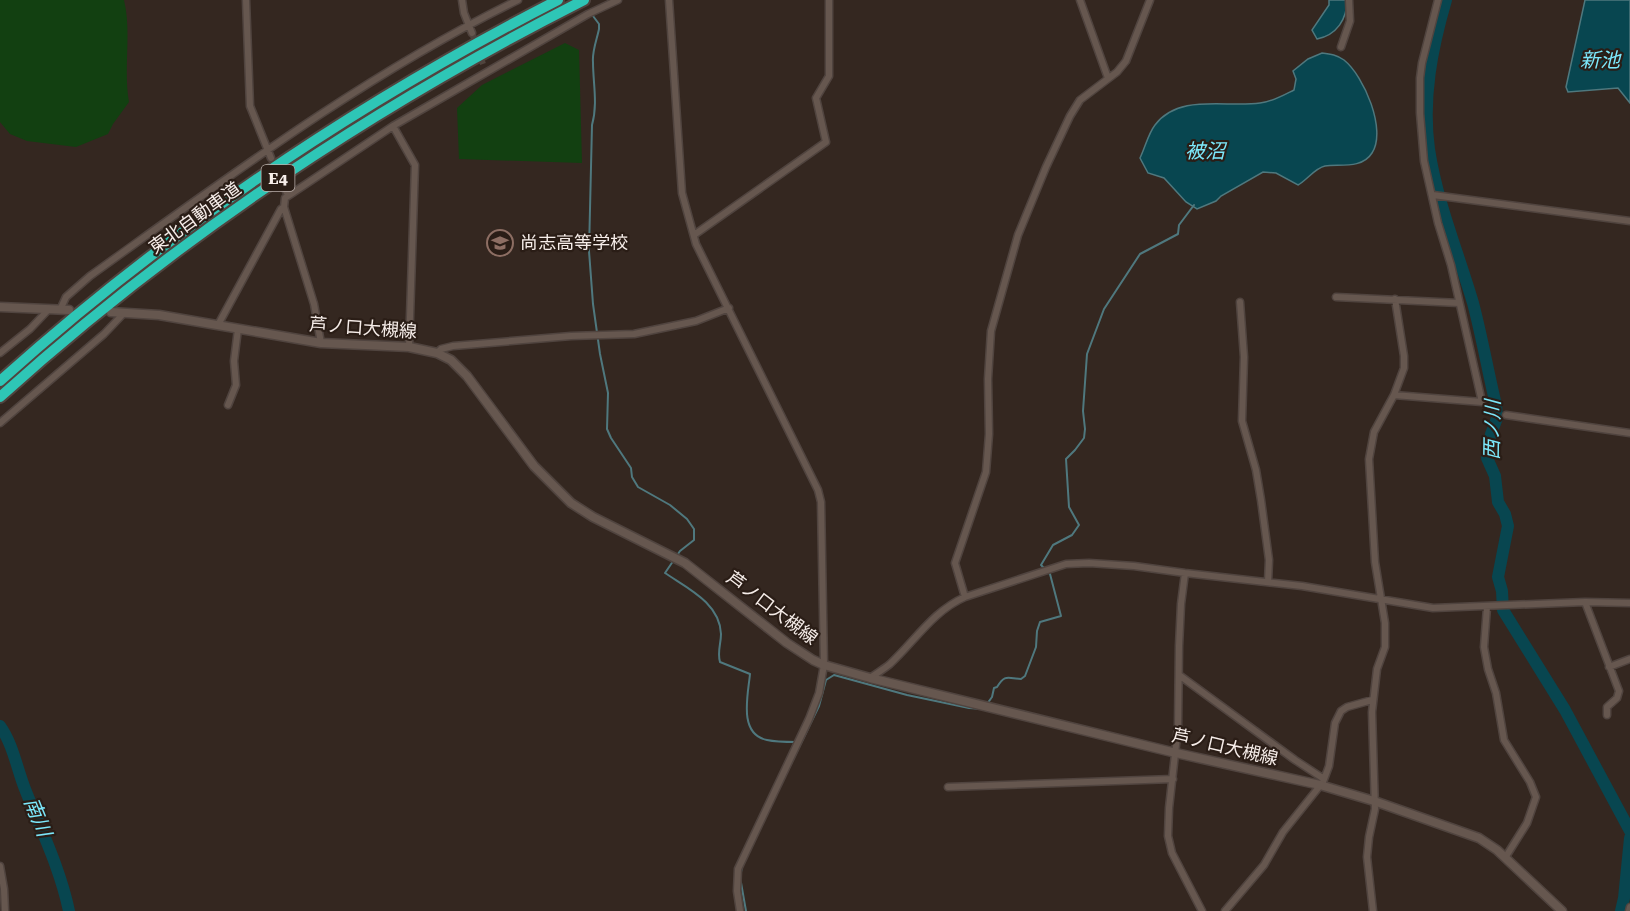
<svg xmlns="http://www.w3.org/2000/svg" width="1630" height="911" font-family="'Roboto Serif','Noto Sans JP',serif">
  <style>
    .green { fill: #124011 }
    .water { fill: #084650; stroke: #4f787e; stroke-width: 1.5 }
    .lines { fill: none; stroke-linecap: round; stroke-linejoin: round }
    .stream { stroke: #4f787e; stroke-width: 2 }
    .river { stroke: #084650; stroke-width: 12 }
    .street-tunnel { stroke: #51453e; stroke-width: 6; stroke-dasharray: 6 3; stroke-linecap: butt }
    .street-casing { stroke: #50443f; stroke-width: 9 }
    .secondary-casing { stroke: #50443f; stroke-width: 11 }
    .highway-casing { stroke: #50443f; stroke-width: 14 }
    .street { stroke: #66574f; stroke-width: 6 }
    .secondary { stroke: #66574f; stroke-width: 8 }
    .highway { stroke: #2ec6b6; stroke-width: 10 }
    .labels { text-anchor: middle; stroke-width: 4.5; stroke-linejoin: round; paint-order: stroke }
    .shield { fill: #2a1d16; stroke: #b9afaa; stroke-width: 1.5 }
    .shield-label { font-size: 16px; font-weight: bold; fill: #f6ede9 }
    .street-label { font-size: 18px; fill: #f6ede9; stroke: #2a1d16 }
    .poi-label { font-size: 18px; fill: #f6ede9; stroke: #2a1d16; text-anchor: start }
    .water-label { font-size: 20px; font-style: italic; fill: #7ce8fb; stroke: #2a1d16 }
  </style>
  <rect width="100%" height="100%" fill="#342720"/>
  <!-- green -->
  <path class="green" d="M 0,0 L 124,0 C 132,33 123,68 129,102 L 113,124 L 108,134 L 76,147 L 27,141 L 10,134 L 0,122 Z
    M 565,43 L 579,50 L 582,163 L 459,159 L 457,108 L 482,85 Z"/>
  <!-- water -->
  <path class="water" d="M 1329,0 L 1347,0 C 1347,19 1337,35 1317,39 L 1312,30 L 1329,5 Z
    M 1585,0 L 1630,0 L 1630,103 L 1618,88 L 1568,92 L 1566,87 Z
    M 1322,53 C 1331,54 1337,55 1344,60 C 1364,76 1387,130 1372,153 C 1362,169 1340,164 1325,166 C 1315,168 1307,180 1298,185 L 1276,173 L 1263,172 L 1221,196 L 1216,201 L 1197,209 L 1186,202 L 1164,178 L 1148,173 L 1140,158 C 1145,148 1148,134 1155,125 C 1179,93 1226,108 1260,103 C 1272,102 1284,95 1294,90 L 1296,79 L 1293,71 L 1308,59 Z"/>
  <g class="lines">
    <!-- stream -->
    <path class="stream" d="M 593,16 L 599,24 L 599,29 C 597,39 592,51 593,62 C 593,83 598,104 592,125 L 589,251 L 593,304 L 600,354 L 608,393 L 607,429 L 611,438 L 631,468 L 632,477 L 638,487 L 670,505 L 687,519 L 694,529 L 694,540 L 680,551 L 665,573 C 687,588 720,603 721,634 C 721,644 717,652 720,662 L 750,674 C 748,695 738,734 767,740 C 776,742 786,742 796,742
      M 987,704 L 992,697 L 994,688 L 997,687 C 1005,674 1007,678 1021,679 L 1025,676 L 1036,647 L 1037,631 L 1040,622 L 1061,616 L 1050,574 L 1041,565 L 1053,545 L 1072,535 L 1079,525 L 1069,507 L 1066,459 L 1075,450 L 1084,438 L 1085,429 L 1083,411 L 1087,354 L 1104,309 L 1140,254 L 1178,234 L 1179,225 L 1194,205
      M 787,772 L 819,706 L 826,680 L 834,675 L 907,695 L 969,708 L 983,709
      M 742,867 L 740,877 L 746,911"/>
    <!-- river -->
    <path class="river" d="M 1446,0 C 1432,48 1422,98 1429,149 C 1437,202 1458,252 1473,303 C 1482,337 1488,372 1496,405 L 1497,418 L 1491,434 L 1487,458 L 1495,476 L 1498,502 L 1505,514 L 1508,526 L 1498,577 L 1502,591 L 1503,610 L 1565,710 L 1630,831
      M 0,726 C 13,744 17,769 25,789 C 41,830 60,868 69,911
      M 1621,911 L 1624,898 L 1630,838"/>
    <!-- street-tunnel -->
    <path class="street-tunnel" d="M 472,33 L 483,64"/>
    <defs>
      <path id="street" d="M 246,0 L 250,106 L 271,158
        M 462,0 L 464,13 L 472,33
        M 669,0 L 682,193 L 696,244 L 818,490 L 821,502 L 824,665 L 819,693 L 809,719 L 738,869 L 737,891 L 740,911
        M 1080,0 L 1108,78
        M 1341,47 L 1350,21 L 1349,0
        M 393,126 L 415,165 L 409,347
        M 283,185 L 288,195
        M 1433,195 L 1630,221
        M 694,235 L 826,142 L 816,98 L 829,76 L 829,0
        M 1336,297 L 1459,303
        M 1240,302 L 1244,357 L 1242,421 L 1256,470 L 1261,500 L 1269,560 L 1268,582
        M 60,310 L 66,297 L 90,276 C 227,178 366,74 518,0
        M 218,325 L 281,209 L 284,207
        M 321,343 L 314,304 L 284,207 L 285,198 L 393,126 L 588,14 L 618,0
        M 0,353 L 30,329 L 49,309
        M 437,353 L 441,349 L 453,346 L 571,336 L 634,334 L 696,321 L 729,308
        M 1394,395 L 1482,402 L 1451,265 L 1438,223 L 1424,161 L 1420,113 L 1420,78 L 1422,63 L 1438,0
        M 228,405 L 236,385 L 234,361 L 238,329
        M 1506,415 L 1630,433
        M 0,423 L 104,334 L 124,313
        M 1185,573 L 1181,604 L 1179,646 L 1178,727 L 1169,808 L 1168,836 L 1172,853 L 1202,911
        M 965,597 L 955,563 L 986,472 L 989,434 L 988,379 L 991,331 L 1018,235 L 1046,167 L 1070,116 L 1080,100 L 1117,72 L 1126,61 L 1150,0
        M 1585,602 L 1619,691 L 1617,698 L 1607,707 L 1607,715
        M 1487,607 L 1484,647 L 1488,669 L 1496,693 L 1504,740 L 1530,782 L 1536,797 L 1527,823 L 1505,858
        M 1609,667 L 1630,659
        M 1179,675 L 1295,760 L 1324,779
        M 870,678 C 877,673 884,669 890,664 C 915,641 933,611 965,597 L 1066,564 L 1089,563 L 1134,566 L 1185,573 L 1302,586 L 1433,608 L 1585,602 L 1630,603
        M 948,787 L 1173,779
        M 0,866 L 4,889 L 5,911
        M 1225,911 L 1264,865 L 1283,832 L 1323,782 L 1329,766 L 1335,723 L 1341,711 L 1347,707 L 1372,700
        M 1373,911 L 1367,857 L 1369,837 L 1375,809 L 1372,712 L 1377,669 L 1385,647 L 1385,623 L 1375,562 L 1369,459 L 1374,432 L 1394,395 L 1404,368 L 1404,356 L 1395,299
        M 1629,911 L 1630,907"/>
      <path id="secondary" d="M 0,307 L 69,310
        M 111,312 L 159,315 L 321,343 L 409,347 L 437,353 L 451,360 L 467,376 L 534,466 L 571,503 L 593,517 L 685,563 L 787,643 L 813,660 L 824,665 L 870,678 L 1176,753 L 1320,785 L 1374,801 L 1479,838 L 1497,850 L 1562,911"/>
      <path id="highway" d="M 0,381 C 168,230 357,103 558,0
        M 0,397 C 176,238 373,107 584,0"/>
    </defs>
    <!-- street casing -->
    <use href="#street" class="street-casing"/>
    <!-- secondary casing -->
    <use href="#secondary" class="secondary-casing"/>
    <!-- highway casing -->
    <use href="#highway" class="highway-casing"/>
    <!-- street -->
    <use href="#street" class="street"/>
    <!-- secondary -->
    <use href="#secondary" class="secondary"/>
    <!-- highway -->
    <use href="#highway" class="highway"/>
  </g>
  <!-- icons -->
  <defs>
    <symbol id="school-ring" viewBox="-11 -11 22 22"><circle r="9.5" fill="#2a1d16" stroke="#8d6e63" stroke-width="1.5"/><path d="M0-5L7-2L0 1L-7-2ZM-4 1L0 2.5L4 1V4Q0 6-4 4Z" fill="#8d6e63"/></symbol>
  </defs>
  <g fill-rule="evenodd">
    <use href="#school-ring" x="485" y="228" width="30" height="30"/>
  </g>
  <g class="labels">
    <!-- shield labels -->
    <rect class="shield" x="261.5" y="165" width="33" height="26" rx="4.5"/>
    <g class="shield-label">
      <text x="278" y="184">E4</text>
    </g>
    <!-- street labels -->
    <g class="street-label">
      <text transform="translate(195 218) rotate(-36)" y="6">東北自動車道</text>
      <text transform="translate(363 328) rotate(4)" y="6">芦ノ口大槻線</text>
      <text transform="translate(772 608) rotate(37)" y="6">芦ノ口大槻線</text>
      <text transform="translate(1225 747) rotate(13)" y="6">芦ノ口大槻線</text>
    </g>
    <!-- poi labels -->
    <g class="poi-label">
      <text x="520" y="249">尚志高等学校</text>
    </g>
    <!-- water labels -->
    <g class="water-label">
      <text x="1600" y="67">新池</text>
      <text x="1205" y="158">被沼</text>
      <text transform="translate(1492 430) rotate(-89)" y="7">西ノ川</text>
      <text transform="translate(38 817) rotate(68)" y="7">南川</text>
    </g>
  </g>
</svg>
